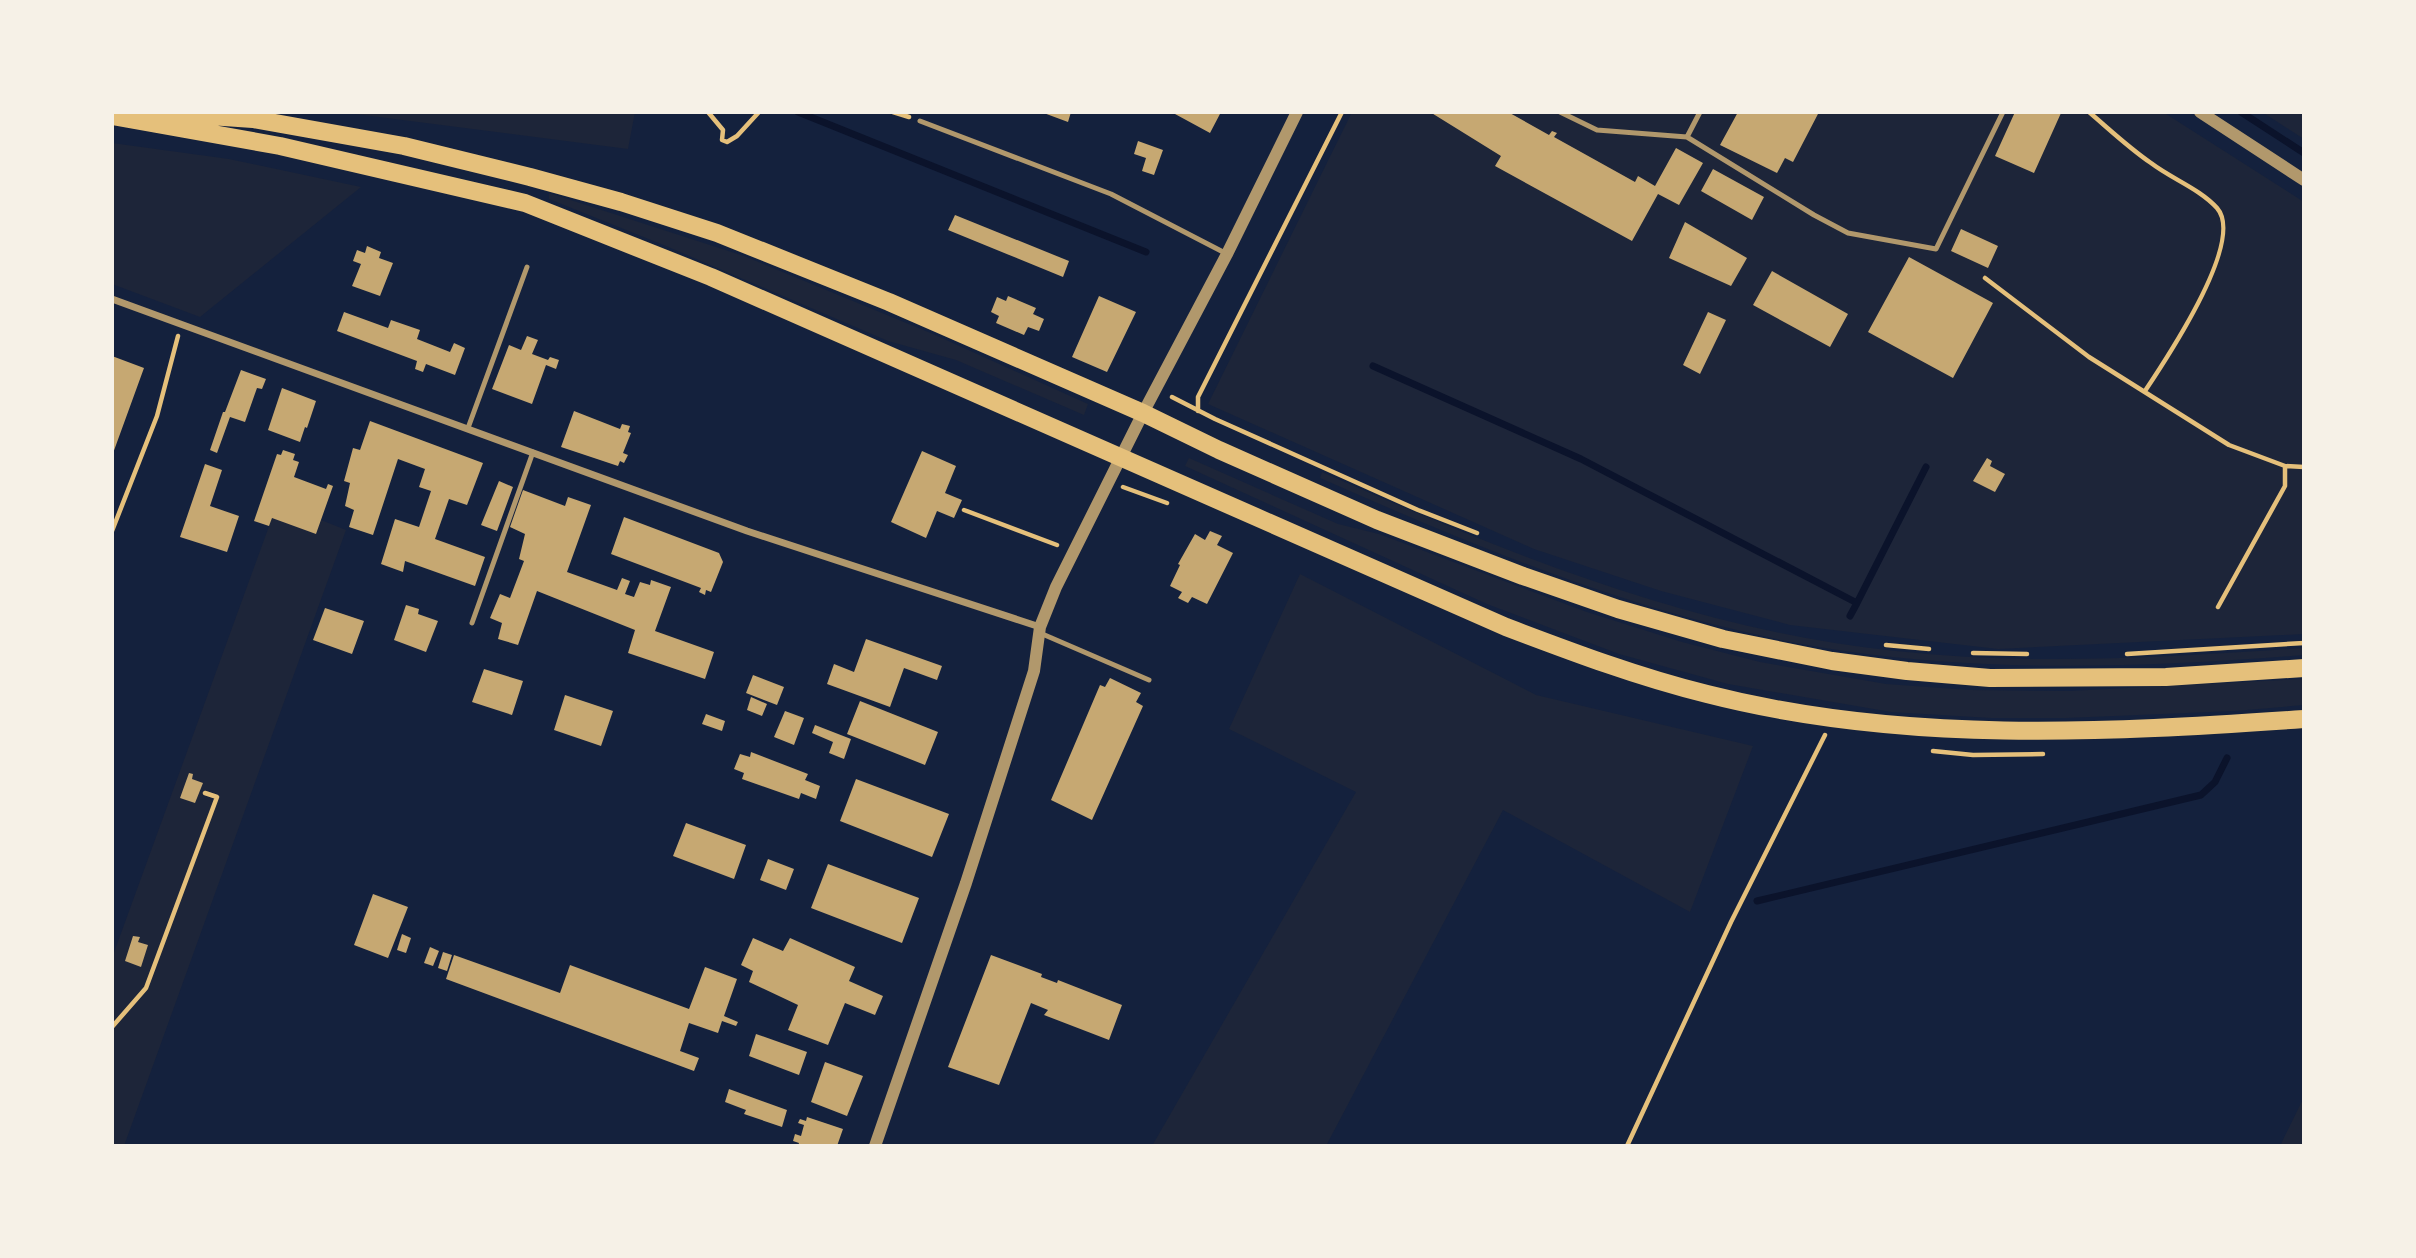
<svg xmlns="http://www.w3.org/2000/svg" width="2416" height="1258" font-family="Manrope,sans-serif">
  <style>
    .green { fill: #1d2539 }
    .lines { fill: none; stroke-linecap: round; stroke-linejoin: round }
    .stream { stroke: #0b132b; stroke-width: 7 }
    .building { fill: #c6a872 }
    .path { stroke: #e5c07b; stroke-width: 4.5 }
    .service { stroke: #b1986c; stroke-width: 5 }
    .minor { stroke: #b1986c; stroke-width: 7 }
    .tertiary { stroke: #b1986c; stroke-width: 12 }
    .primary { stroke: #e5c07b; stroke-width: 18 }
  </style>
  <rect width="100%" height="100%" fill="#14213d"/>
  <!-- green -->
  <path class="green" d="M 340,112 L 635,112 L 628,149 Z
    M 1352,112 L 2163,112 L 2304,202 L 2304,634 L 1998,649 L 1790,625 L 1661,591 L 1534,549 L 1208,404 Z
    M 2262,112 L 2304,112 L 2304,139 Z
    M 112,143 L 229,159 L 361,187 L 200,317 L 112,284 Z
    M 549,193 L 744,256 L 933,334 L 1088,404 L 1084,415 L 956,360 L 888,341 L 666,246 L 549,199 Z
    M 1189,458 L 1338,524 L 1379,534 L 1587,612 L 1682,642 L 1760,662 L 1886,684 L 1970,690 L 2069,691 L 2304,679 L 2304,705 L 2235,711 L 2066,718 L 1991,718 L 1891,712 L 1728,684 L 1619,654 L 1487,604 L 1185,466 Z
    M 1322,472 C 1507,553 1693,630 1896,651 C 2032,666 2168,657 2304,648 L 2304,655 C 2152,667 1997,673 1845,651 C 1662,625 1488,552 1320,478 Z
    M 272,518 L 316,533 L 321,520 L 346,530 L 124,1146 L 112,1146 L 112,958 Z
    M 1300,574 L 1536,695 L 1753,746 L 1690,912 L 1503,810 L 1326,1146 L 1152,1146 L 1356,792 L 1229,729 Z
    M 2304,1099 L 2304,1146 L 2280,1146 L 2301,1103 Z"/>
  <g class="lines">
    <!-- stream -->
    <path class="stream" d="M 798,112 L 1146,252
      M 2241,112 L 2304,153
      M 1373,366 L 1581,459 L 1857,603 L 1850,616
      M 1857,603 L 1926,467
      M 1757,901 L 2201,795 L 2215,782 L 2227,758"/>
  </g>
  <!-- building -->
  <path class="building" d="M 1041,112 L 1071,112 L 1068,122 Z
    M 1176,112 L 1221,112 L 1210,133 L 1175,114 Z
    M 1430,112 L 1508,112 L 1549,135 L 1552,131 L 1557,133 L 1554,137 L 1635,182 L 1638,176 L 1655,186 L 1676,148 L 1703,163 L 1679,205 L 1658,194 L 1632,241 L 1495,166 L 1501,156 Z
    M 1738,112 L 1819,112 L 1793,162 L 1785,158 L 1777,173 L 1720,145 Z
    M 2015,112 L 2061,113 L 2034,173 L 1995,156 Z
    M 1138,141 L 1163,150 L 1154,175 L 1142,171 L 1146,158 L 1134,154 Z
    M 1713,169 L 1764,197 L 1752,220 L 1701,191 Z
    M 955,215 L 1069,261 L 1063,277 L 948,230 Z
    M 1685,222 L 1747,258 L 1731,286 L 1669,258 Z
    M 1961,229 L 1998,246 L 1988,268 L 1951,251 Z
    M 367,246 L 381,252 L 379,258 L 393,263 L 380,296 L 352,286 L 361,264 L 353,261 L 357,250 L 365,253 Z
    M 1909,257 L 1993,303 L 1953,378 L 1868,332 Z
    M 1772,271 L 1848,314 L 1830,347 L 1753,305 Z
    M 1008,296 L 1036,308 L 1033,314 L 1044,319 L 1039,331 L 1028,327 L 1024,335 L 996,323 L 999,316 L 991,312 L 997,297 L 1006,301 Z
    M 1099,296 L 1136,312 L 1107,372 L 1072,357 Z
    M 344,312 L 388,328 L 391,320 L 420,330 L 417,339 L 450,352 L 454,343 L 465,348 L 455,375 L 426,364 L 423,372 L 415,369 L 417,361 L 337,331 Z
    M 1708,312 L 1726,320 L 1700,374 L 1683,365 Z
    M 527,336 L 538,340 L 532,354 L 548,360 L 550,357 L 559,360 L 556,369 L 546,365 L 532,404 L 492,389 L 509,345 L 521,350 Z
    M 112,356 L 144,368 L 112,456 Z
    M 241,370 L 266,379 L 262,389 L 257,388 L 245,422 L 230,417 L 217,453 L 210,450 L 223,412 L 225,412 Z
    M 282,388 L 316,401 L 307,428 L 305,427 L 300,442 L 268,430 Z
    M 574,411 L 620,429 L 622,424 L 630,426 L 628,432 L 631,433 L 623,453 L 628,455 L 624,463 L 620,461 L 618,466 L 561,447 Z
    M 370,421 L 483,463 L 467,505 L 449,499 L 435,539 L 485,557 L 475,586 L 405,561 L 403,572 L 381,564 L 395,519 L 419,527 L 431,491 L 419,487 L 425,469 L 398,459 L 373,535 L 349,527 L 354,510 L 345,506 L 350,483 L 344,481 L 353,448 L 360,450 Z
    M 283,450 L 295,454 L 293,460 L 299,462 L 294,477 L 326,489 L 328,484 L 333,486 L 316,534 L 272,518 L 269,526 L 254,521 L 277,454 L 281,455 Z
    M 922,451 L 956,466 L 945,493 L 962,500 L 954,518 L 937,511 L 926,538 L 891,522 Z
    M 1987,458 L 1992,461 L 1990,466 L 2005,474 L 1995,492 L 1973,481 Z
    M 205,464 L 222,470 L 210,506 L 239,516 L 227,552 L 180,537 Z
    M 499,481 L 513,487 L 497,531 L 481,525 Z
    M 523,490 L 565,506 L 568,497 L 591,505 L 567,572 L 617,590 L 622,578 L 630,581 L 625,594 L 634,597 L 640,582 L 650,585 L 651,580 L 671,587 L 655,631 L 714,652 L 705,679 L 628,653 L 635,630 L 537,591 L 518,645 L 498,639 L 502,623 L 490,618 L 500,594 L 510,598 L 524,561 L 519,559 L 525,534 L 510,527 Z
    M 624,517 L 719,553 L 723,562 L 711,592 L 706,590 L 705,595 L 699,592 L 701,588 L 611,554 Z
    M 1210,531 L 1222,536 L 1217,545 L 1233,553 L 1207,604 L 1192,597 L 1188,603 L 1178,598 L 1182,592 L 1170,586 L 1180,565 L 1178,564 L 1195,534 L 1205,540 Z
    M 406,605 L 419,609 L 418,614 L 438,621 L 426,652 L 394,640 Z
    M 325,608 L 364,621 L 352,654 L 313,640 Z
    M 866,639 L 942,666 L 937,680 L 904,668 L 890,707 L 827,684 L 834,664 L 854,672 Z
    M 484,669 L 523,681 L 512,715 L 472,702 Z
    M 753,675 L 784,687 L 777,705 L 746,693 Z
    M 1110,678 L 1141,693 L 1136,702 L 1143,706 L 1092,820 L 1051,800 L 1100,685 L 1105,687 Z
    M 565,695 L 613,711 L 601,746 L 554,730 Z
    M 751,697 L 767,704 L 762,716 L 747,710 Z
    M 860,701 L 938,732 L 925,765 L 847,734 Z
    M 785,711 L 804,718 L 794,745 L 774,737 Z
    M 706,714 L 725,721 L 722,731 L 702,724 Z
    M 815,725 L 851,739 L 844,759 L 829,753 L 833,742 L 812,733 Z
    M 751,752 L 808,774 L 805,780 L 820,786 L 816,799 L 801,793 L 799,799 L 742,779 L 744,773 L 734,769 L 740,754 L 750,757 Z
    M 189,773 L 193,774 L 192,779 L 203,783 L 195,803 L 180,798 Z
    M 856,779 L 949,814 L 932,857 L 840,821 Z
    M 686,823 L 746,845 L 734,879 L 673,856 Z
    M 768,859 L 794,869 L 786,890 L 760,880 Z
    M 828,864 L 919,898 L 902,943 L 811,908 Z
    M 373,894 L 408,907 L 388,958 L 354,945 Z
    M 402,934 L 411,938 L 406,953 L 397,950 Z
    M 133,936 L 140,937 L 138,942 L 148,945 L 141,967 L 125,961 Z
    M 753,938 L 783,951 L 790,938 L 855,967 L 849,981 L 883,996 L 875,1015 L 845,1003 L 828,1045 L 788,1030 L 798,1005 L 749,982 L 753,971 L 741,965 Z
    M 430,947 L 439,951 L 433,966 L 424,963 Z
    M 443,952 L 452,955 L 447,971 L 438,968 Z
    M 454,955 L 560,993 L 570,965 L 689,1009 L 705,967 L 737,979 L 724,1016 L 738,1022 L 736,1026 L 722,1021 L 718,1033 L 689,1023 L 680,1051 L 699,1058 L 694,1071 L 446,979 Z
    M 991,955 L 1042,974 L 1041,977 L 1057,983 L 1058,980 L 1122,1005 L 1109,1040 L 1044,1015 L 1048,1010 L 1031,1003 L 999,1085 L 948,1067 Z
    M 756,1034 L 807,1052 L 799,1075 L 749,1056 Z
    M 825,1062 L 863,1076 L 847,1116 L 811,1102 Z
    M 729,1089 L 787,1110 L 782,1127 L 744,1114 L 746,1110 L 725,1102 Z
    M 807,1117 L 843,1129 L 837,1146 L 798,1146 L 799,1143 L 793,1141 L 795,1134 L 801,1136 L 804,1125 L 798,1123 L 800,1119 L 806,1121 Z"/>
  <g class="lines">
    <!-- path -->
    <path class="path" d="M 708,112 L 723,130 L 722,140 L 727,142 L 737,136 L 759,112
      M 893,112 L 909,117
      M 2089,112 C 2109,129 2129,148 2151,163 C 2172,179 2200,189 2217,208 C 2246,241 2165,361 2145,391
      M 1985,278 L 2089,357 L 2229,445 L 2285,466 L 2304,467
      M 1172,397 L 1215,419 L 1418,510 L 1477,533
      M 1198,411 L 1198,397 L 1342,112
      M 1123,487 L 1167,503
      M 964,510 L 1057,545
      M 112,531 L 157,416 L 178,336
      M 2218,607 L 2285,486 L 2285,466
      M 1886,645 L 1929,649
      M 1973,653 L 2027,654
      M 2127,654 L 2304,643
      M 1933,751 L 1973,755 L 2043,754
      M 112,1027 L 146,988 L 217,797 L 205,793
      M 1627,1146 L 1731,922 L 1825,735"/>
    <!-- service -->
    <path class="service" d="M 1560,112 L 1597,130 L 1687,137 L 1814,215 L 1848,233 L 1936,249 L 2003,112
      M 920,121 L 1111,194 L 1227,254
      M 1687,137 L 1700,112
      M 468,428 L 527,267
      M 472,623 L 533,452
      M 1040,633 L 1149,680"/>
    <!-- minor -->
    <path class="minor" d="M 112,299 L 747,531 L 1040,627"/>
    <!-- tertiary -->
    <path class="tertiary" d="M 2200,112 L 2304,180
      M 875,1146 L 966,883 L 1034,671 L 1040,627 L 1056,587 L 1143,413 L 1227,254 L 1297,112"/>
    <!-- primary -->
    <path class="primary" d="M 152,112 L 253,119 L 404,146 L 530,177 L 621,202 L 717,233 L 889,302 L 1143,413 L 1219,450 L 1377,520 L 1523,576 L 1618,609 L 1723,639 L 1832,661 L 1907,671 L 1990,678 L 2166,677 L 2304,668
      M 112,116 L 280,146 L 525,203 L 711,277 L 1506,627 C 1572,652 1638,677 1707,694 C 1902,744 2105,733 2304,719"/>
  </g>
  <!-- border -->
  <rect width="2416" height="1258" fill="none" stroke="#f6f1e7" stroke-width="228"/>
</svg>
